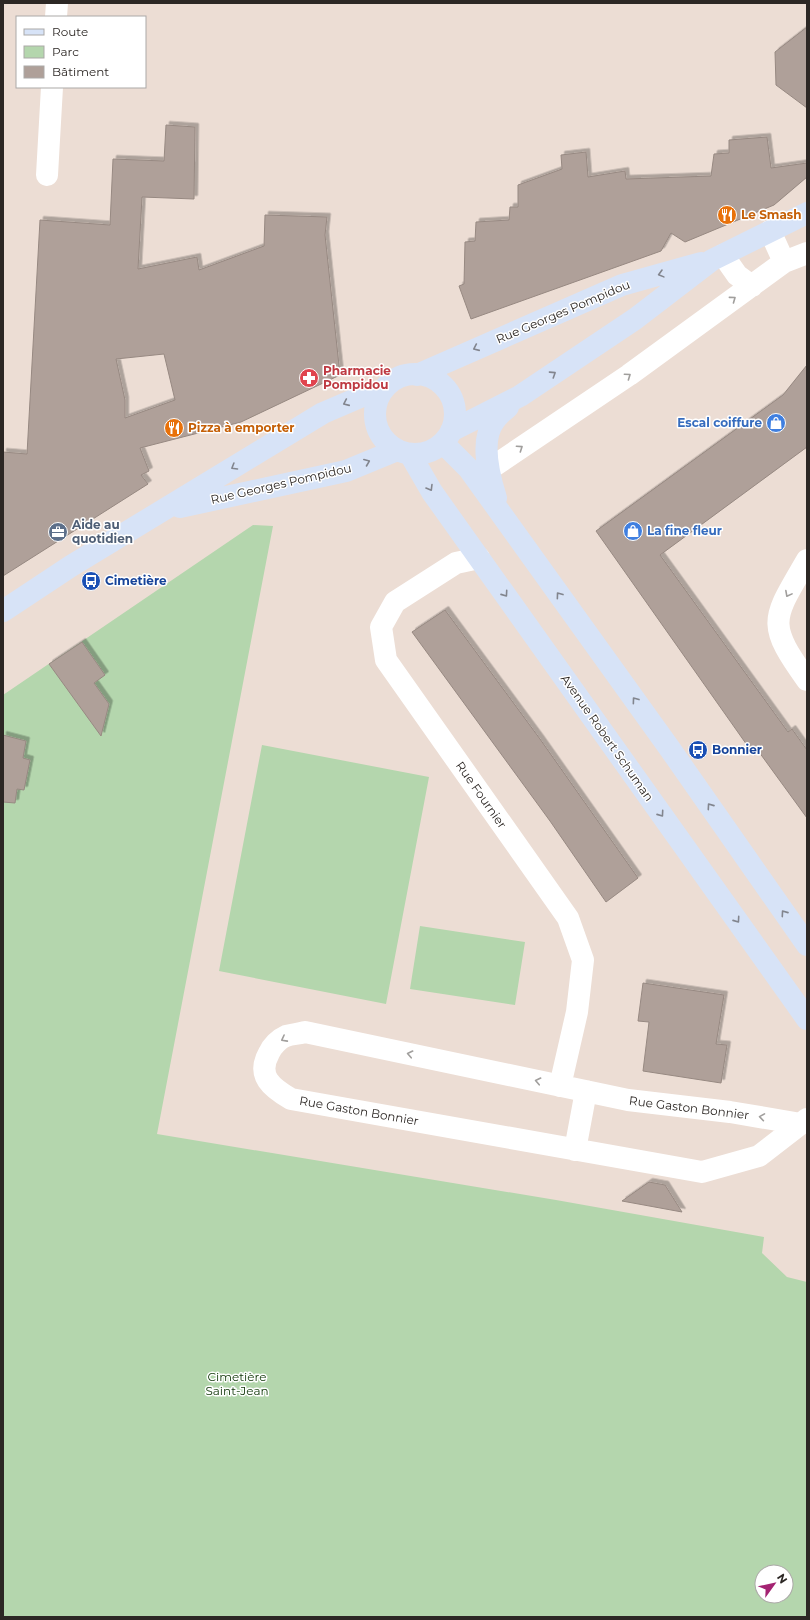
<svg xmlns="http://www.w3.org/2000/svg" width="810" height="1620" font-family="Montserrat,sans-serif">
  <style>
    .green { fill: #b4d6ad; fill-rule: evenodd }
    .building { fill: #afa099; stroke: #978982; fill-rule: evenodd; filter: url(#shadow) }
    .lines { fill: none; stroke-linecap: round; stroke-linejoin: round }
    .minor { stroke: #fff; stroke-width: 22 }
    .major { stroke: #d7e3f7; stroke-width: 22 }
    .oneway { stroke: #82858e }
    .oneway2 { stroke: #a09e9c }
    .labels { text-anchor: middle; stroke-width: 3; stroke-linejoin: round; paint-order: stroke }
    .food-label { font-size: 12px; font-weight: bold; fill: #c56008; stroke: #fff; text-anchor: start }
    .street-label { font-size: 12px; fill: #2c2724; stroke: #fff }
    .health-label { font-size: 12px; font-weight: bold; fill: #be3a42; stroke: #fff; text-anchor: start }
    .shop-label { font-size: 12px; font-weight: bold; fill: #366cbe; stroke: #fff; text-anchor: end }
    .service-label { font-size: 12px; font-weight: bold; fill: #4e5e75; stroke: #fff; text-anchor: start }
    .transit-label { font-size: 12px; font-weight: bold; fill: #164399; stroke: #fff; text-anchor: start }
    .park-label { font-size: 12px; fill: #0c3404; stroke: #fff }
  </style>
  <defs>
    <filter id="shadow"><feDropShadow dx="3.5" dy="-3.5" stdDeviation="0" flood-color="#0004"/></filter>
  </defs>
  <rect width="100%" height="100%" fill="#ecddd4"/>
  <!-- green -->
  <path class="green" d="M 253,525 L 273,526 L 157,1134 L 556,1200 L 764,1237 L 762,1253 L 787,1277 L 807,1282 L 807,1617 L 3,1617 L 3,695 ZM 762,1572 L 786,1572 L 786,1596 L 762,1596 Z
    M 262,745 L 429,777 L 386,1004 L 219,971 Z
    M 420,926 L 525,942 L 515,1005 L 410,989 Z"/>
  <!-- building -->
  <path class="building" d="M 807,27 L 807,108 L 776,85 L 775,52 Z
    M 166,125 L 195,127 L 194,199 L 142,197 L 138,269 L 197,257 L 199,270 L 264,246 L 265,215 L 327,217 L 325,235 L 340,375 L 241,422 L 140,448 L 149,471 L 141,475 L 148,484 L 3,576 L 3,452 L 27,454 L 40,220 L 110,225 L 113,159 L 164,161 ZM 164,354 L 175,400 L 125,418 L 125,400 L 116,359 Z
    M 767,137 L 771,168 L 807,163 L 807,177 L 774,205 L 685,242 L 671,233 L 661,251 L 471,319 L 459,286 L 464,284 L 465,242 L 475,241 L 476,222 L 509,220 L 510,207 L 518,207 L 518,185 L 562,169 L 561,155 L 586,152 L 588,177 L 625,171 L 626,179 L 711,176 L 714,154 L 729,153 L 729,140 Z
    M 807,365 L 807,447 L 660,555 L 788,732 L 792,729 L 807,750 L 807,818 L 759,752 L 754,755 L 596,531 L 783,395 Z
    M 445,610 L 540,739 L 638,878 L 606,902 L 550,821 L 412,632 Z
    M 82,642 L 105,675 L 94,683 L 109,704 L 101,736 L 49,664 Z
    M 3,735 L 26,741 L 23,758 L 30,760 L 24,790 L 17,789 L 15,803 L 3,802 Z
    M 643,983 L 724,995 L 716,1044 L 727,1045 L 721,1083 L 643,1071 L 649,1022 L 638,1021 Z
    M 649,1182 L 665,1185 L 682,1212 L 622,1201 Z"/>
  <g class="lines">
    <!-- minor -->
    <path class="minor" d="M 56,17 L 57,3
      M 47,175 L 52,87
      M 770,231 L 784,262
      M 723,255 L 737,275 L 752,286
      M 488,470 L 629,375 L 784,262 L 807,253
      M 479,558 L 456,563 L 395,602 L 381,627 L 386,660 L 568,918 L 583,960 L 577,1012 L 560,1086
      M 807,560 C 773,619 765,622 807,680
      M 801,1124 L 730,1112 L 628,1100 L 305,1032 C 299,1034 292,1034 286,1036 C 279,1039 272,1046 269,1053 C 256,1076 272,1088 291,1099 L 702,1172 L 759,1156 L 807,1119
      M 575,1150 L 586,1091"/>
    <!-- major -->
    <path class="major" d="M375 414a40 40 0 1 1 80 0a40 40 0 1 1-80 0Z
      M 417,375 L 622,285 L 701,263
      M 451,431 L 520,396 L 635,319 L 712,260 L 807,213
      M 443,443 L 469,469 L 670,749 L 807,945
      M 410,454 L 432,492 L 807,1019
      M 496,498 C 489,476 479,440 495,420 C 498,415 504,411 508,407
      M 180,507 L 346,471 L 397,450
      M 3,611 L 71,566 L 323,413 L 365,395 L 383,390"/>
  </g>
  <!-- one-way arrows -->
  <defs><path id="oneway-chevron" d="M-2-3.5L2.5 0L-2 3.5" fill="none" stroke-width="1.6" stroke-linecap="round" stroke-linejoin="round"/></defs>
  <g class="oneway">
    <use href="#oneway-chevron" transform="translate(661 274) rotate(165)"/>
    <use href="#oneway-chevron" transform="translate(476 348) rotate(156)"/>
    <use href="#oneway-chevron" transform="translate(553 374) rotate(-33)"/>
    <use href="#oneway-chevron" transform="translate(346 403) rotate(156)"/>
    <use href="#oneway-chevron" transform="translate(367 462) rotate(-22)"/>
    <use href="#oneway-chevron" transform="translate(234 467) rotate(149)"/>
    <use href="#oneway-chevron" transform="translate(430 488) rotate(59)"/>
    <use href="#oneway-chevron" transform="translate(505 594) rotate(55)"/>
    <use href="#oneway-chevron" transform="translate(559 595) rotate(-126)"/>
    <use href="#oneway-chevron" transform="translate(635 700) rotate(-126)"/>
    <use href="#oneway-chevron" transform="translate(710 806) rotate(-125)"/>
    <use href="#oneway-chevron" transform="translate(661 814) rotate(55)"/>
    <use href="#oneway-chevron" transform="translate(784 913) rotate(-125)"/>
    <use href="#oneway-chevron" transform="translate(737 920) rotate(55)"/>
  </g>
  <g class="oneway2">
    <use href="#oneway-chevron" transform="translate(733 299) rotate(-36)"/>
    <use href="#oneway-chevron" transform="translate(628 376) rotate(-35)"/>
    <use href="#oneway-chevron" transform="translate(520 448) rotate(-34)"/>
    <use href="#oneway-chevron" transform="translate(788 594) rotate(118)"/>
    <use href="#oneway-chevron" transform="translate(284 1039) rotate(152)"/>
    <use href="#oneway-chevron" transform="translate(410 1054) rotate(-168)"/>
    <use href="#oneway-chevron" transform="translate(538 1081) rotate(-168)"/>
    <use href="#oneway-chevron" transform="translate(762 1117) rotate(-171)"/>
  </g>
  <!-- icons -->
  <defs>
    <symbol id="restaurant-disc" viewBox="-11 -11 22 22"><circle r="9.5" fill="#e8710a" stroke="#fff"/><path d="M-5-6h1v4h1v-4h1v4h1v-4h1v5L-1.5 .5V6h-2V.5L-5-1ZM5-6V6H3V1.5H1.5Q1.5-4 5-6Z" fill="#fff"/></symbol>
    <symbol id="pharmacy-disc" viewBox="-11 -11 22 22"><circle r="9.5" fill="#e0444e" stroke="#fff"/><path d="M-2-6h4v4h4v4h-4v4h-4v-4h-4v-4h4Z" fill="#fff"/></symbol>
    <symbol id="shop-disc" viewBox="-11 -11 22 22"><circle r="9.5" fill="#3f7fe0" stroke="#fff"/><path d="M-5-2.5h2.3a2.7 3.5 0 0 1 5.4 0H5L5.5 6h-11ZM-1.5-2.5h3a1.5 2.3 0 0 0-3 0Z" fill="#fff"/></symbol>
    <symbol id="office-disc" viewBox="-11 -11 22 22"><circle r="9.5" fill="#5c6f8a" stroke="#fff"/><path d="M-6-3h4V-5.5h4V-3h4V5H-6ZM-1-4.5V-3h2v-1.5ZM-6 0V1H6V0Z" fill="#fff"/></symbol>
    <symbol id="bus-disc" viewBox="-11 -11 22 22"><circle r="9.5" fill="#1a4fb4" stroke="#fff"/><path d="M-5-6H5V4H4V6H2V4H-2V6H-4V4H-5ZM-3.5-4V0h7V-4ZM-3.5 1.2v1.5H-2V1.2ZM2 1.2v1.5H3.5V1.2Z" fill="#fff"/></symbol>
  </defs>
  <g fill-rule="evenodd">
    <use href="#restaurant-disc" x="716" y="204" width="22" height="22"/>
    <use href="#pharmacy-disc" x="298" y="367" width="22" height="22"/>
    <use href="#shop-disc" x="765" y="412" width="22" height="22"/>
    <use href="#restaurant-disc" x="163" y="417" width="22" height="22"/>
    <use href="#shop-disc" x="622" y="520" width="22" height="22"/>
    <use href="#office-disc" x="47" y="521" width="22" height="22"/>
    <use href="#bus-disc" x="80" y="570" width="22" height="22"/>
    <use href="#bus-disc" x="687" y="739" width="22" height="22"/>
  </g>
  <g class="labels">
    <!-- food labels -->
    <g class="food-label">
      <text x="741" y="219">Le Smash</text>
      <text x="188" y="432">Pizza à emporter</text>
    </g>
    <!-- street labels -->
    <g class="street-label">
      <text transform="translate(563 312) rotate(-23)" y="4">Rue Georges Pompidou</text>
      <text transform="translate(281 484) rotate(-13)" y="4">Rue Georges Pompidou</text>
      <text transform="translate(607 738) rotate(55)" y="4">Avenue Robert Schuman</text>
      <text transform="translate(481 795) rotate(55)" y="4">Rue Fournier</text>
      <text transform="translate(689 1108) rotate(7)" y="4">Rue Gaston Bonnier</text>
      <text transform="translate(359 1111) rotate(10)" y="4">Rue Gaston Bonnier</text>
    </g>
    <!-- health labels -->
    <g class="health-label">
      <text x="323" y="375">Pharmacie<tspan x="323" dy="14">Pompidou</tspan></text>
    </g>
    <!-- shop labels -->
    <g class="shop-label">
      <text x="762" y="427">Escal coiffure</text>
      <text x="647" y="535" text-anchor="start">La fine fleur</text>
    </g>
    <!-- service labels -->
    <g class="service-label">
      <text x="72" y="529">Aide au<tspan x="72" dy="14">quotidien</tspan></text>
    </g>
    <!-- transit labels -->
    <g class="transit-label">
      <text x="105" y="585">Cimetière</text>
      <text x="712" y="754">Bonnier</text>
    </g>
    <!-- park labels -->
    <g class="park-label">
      <text x="237" y="1381">Cimetière<tspan x="237" dy="14">Saint-Jean</tspan></text>
    </g>
  </g>
  <!-- border -->
  <rect width="810" height="1620" fill="none" stroke="#2c2724" stroke-width="8"/>
  <!-- legend -->
  <rect x="16" y="16" width="130" height="72" fill="#ffffff" stroke="#aba9a7"/>
  <rect x="24" y="29" width="20" height="6" fill="#d7e3f7" stroke="#aba9a7"/>
  <text x="52" y="36" font-size="12" fill="#2c2724">Route</text>
  <rect x="24" y="46" width="20" height="12" fill="#b4d6ad" stroke="#aba9a7"/>
  <text x="52" y="56" font-size="12" fill="#2c2724">Parc</text>
  <rect x="24" y="66" width="20" height="12" fill="#afa099" stroke="#aba9a7"/>
  <text x="52" y="76" font-size="12" fill="#2c2724">Bâtiment</text>
  <!-- north arrow -->
  <g transform="translate(774 1584) rotate(57)"><circle r="19" fill="#ffffff" stroke="#aba9a7"/>
  <path d="M0-3L7 15L0 10L-7 15Z" fill="#a42372"/>
  <text y="-6" font-size="11" font-weight="bold" text-anchor="middle" fill="#2c2724">N</text>
  </g>
</svg>
